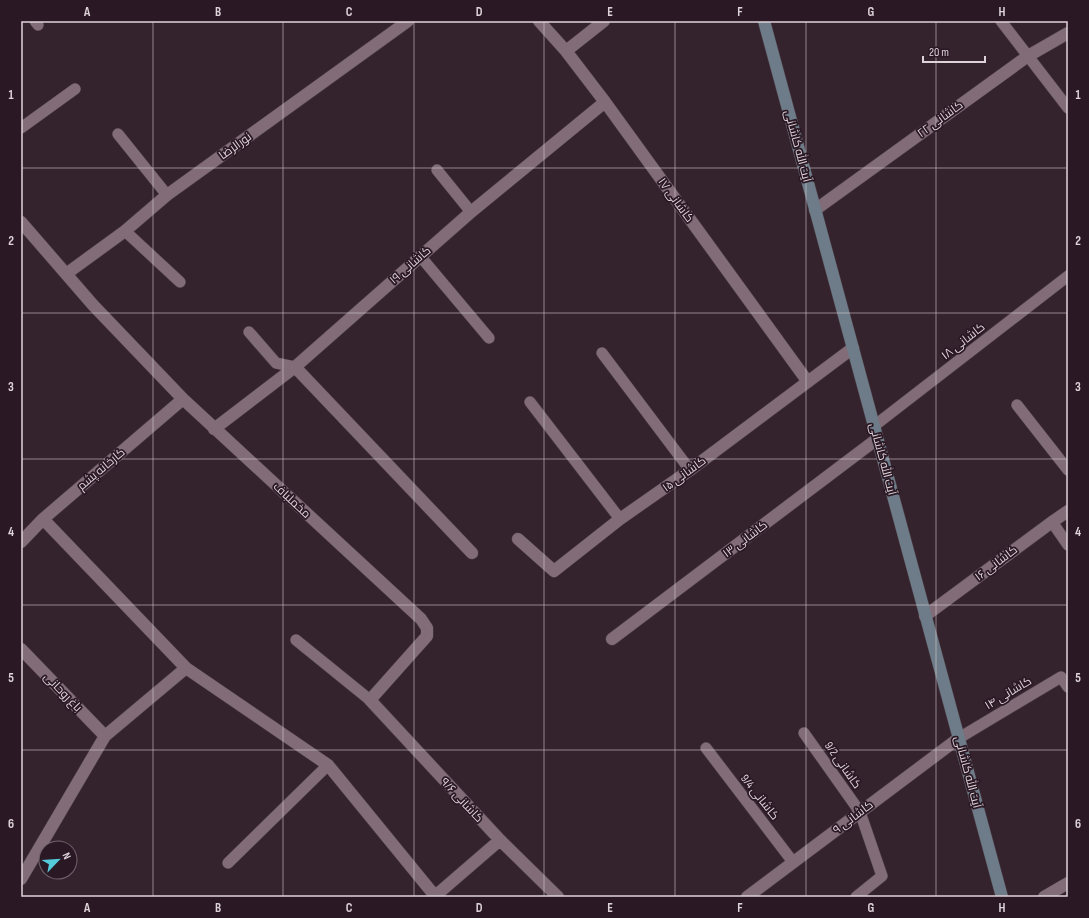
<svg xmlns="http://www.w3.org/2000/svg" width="1089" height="918" font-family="'Sofia Sans Condensed',Cairo,sans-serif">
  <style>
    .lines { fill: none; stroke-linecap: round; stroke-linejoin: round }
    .lane-casing { stroke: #4e4049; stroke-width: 12 }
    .street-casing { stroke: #4e4049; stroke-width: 13 }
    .secondary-casing { stroke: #4e4049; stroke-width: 13 }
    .lane { stroke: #816c78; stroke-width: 11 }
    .street { stroke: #816c78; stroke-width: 12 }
    .secondary { stroke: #6d7c88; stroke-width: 12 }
    .grid { fill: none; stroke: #dfd3da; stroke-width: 1; stroke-opacity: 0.55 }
    .labels { text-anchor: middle; stroke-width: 3.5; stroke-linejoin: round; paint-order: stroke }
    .street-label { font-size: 12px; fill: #dfd3da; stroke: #2a1924 }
    .neatline { fill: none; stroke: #dfd3da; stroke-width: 1.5 }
    .grid-label { font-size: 13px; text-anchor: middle; font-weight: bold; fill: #dfd3da }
  </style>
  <rect width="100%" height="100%" fill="#34232d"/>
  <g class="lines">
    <defs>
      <path id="lane" d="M 35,21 L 38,25
        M 1001,21 L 1068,108
        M 21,128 L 75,89
        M 118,134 L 167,195
        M 437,170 L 471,212
        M 125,231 L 180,282
        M 420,256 L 489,338
        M 249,332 L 276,363 L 295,367
        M 602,353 L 690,470
        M 530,402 L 620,519
        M 1017,405 L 1068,470
        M 874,426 L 1068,276
        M 1052,522 L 1068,545
        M 296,640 L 370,700
        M 804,733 L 860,812 L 882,876 L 856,897
        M 959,738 L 1061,677 L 1068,687
        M 706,748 L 793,862
        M 228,863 L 328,765"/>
      <path id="street" d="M 539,21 L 566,51 L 605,102 L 808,382
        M 566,51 L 604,21
        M 815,210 L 1028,56 L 1068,33
        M 21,222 L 93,305 L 183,399 L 421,619 L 427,628 L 427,636 L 370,700 L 500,840 L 558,897
        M 66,274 L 125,231 L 167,195 L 408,21
        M 295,367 L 472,553
        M 214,429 L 295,367 L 471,212 L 605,102
        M 43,519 L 186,668
        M 518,539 L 554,571 L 620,519 L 690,470 L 853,348
        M 21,542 L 43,519 L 183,399
        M 925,616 L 1052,522 L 1068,511
        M 612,639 L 877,439
        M 21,649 L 105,736
        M 21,879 L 105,736 L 186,668 L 328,765 L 435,896
        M 434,897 L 500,840
        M 747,897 L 959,738
        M 1044,897 L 1068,883"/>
      <path id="secondary" d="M 764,21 L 1002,897"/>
    </defs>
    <!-- lane casing -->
    <use href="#lane" class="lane-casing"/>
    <!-- street casing -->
    <use href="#street" class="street-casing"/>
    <!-- secondary casing -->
    <use href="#secondary" class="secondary-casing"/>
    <!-- lane -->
    <use href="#lane" class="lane"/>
    <!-- street -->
    <use href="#street" class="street"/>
    <!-- secondary -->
    <use href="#secondary" class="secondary"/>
  </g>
  <!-- grid -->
  <path class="grid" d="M 153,21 L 153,897M 283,21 L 283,897M 414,21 L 414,897M 544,21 L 544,897M 675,21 L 675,897M 806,21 L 806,897M 936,21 L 936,897M 21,168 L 1068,168M 21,313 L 1068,313M 21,459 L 1068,459M 21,605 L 1068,605M 21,750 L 1068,750"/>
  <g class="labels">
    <!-- street labels -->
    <g class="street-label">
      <text transform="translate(940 119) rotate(-36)" y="4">کاشانی ۲۲</text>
      <text transform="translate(235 146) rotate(-36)" y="4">نورالرضا</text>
      <text transform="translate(798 146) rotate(75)" y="4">آیت الله کاشانی</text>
      <text transform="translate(676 200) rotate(54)" y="4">کاشانی ۱۷</text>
      <text transform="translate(410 265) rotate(-41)" y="4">کاشانی ۱۹</text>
      <text transform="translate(963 341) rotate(-38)" y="4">کاشانی ۱۸</text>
      <text transform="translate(883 459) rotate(75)" y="4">آیت الله کاشانی</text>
      <text transform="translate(101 469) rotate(-40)" y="4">کارخانه پشم</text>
      <text transform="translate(684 474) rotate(-36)" y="4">کاشانی ۱۵</text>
      <text transform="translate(292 500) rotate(43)" y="4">مخملباف</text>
      <text transform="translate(745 539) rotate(-37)" y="4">کاشانی ۱۳</text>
      <text transform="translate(996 563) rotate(-37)" y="4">کاشانی ۱۶</text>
      <text transform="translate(63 692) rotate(46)" y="4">باغ روحانی</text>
      <text transform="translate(1008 693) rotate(-31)" y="4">کاشانی ۱۴</text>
      <text transform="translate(843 765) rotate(55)" y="4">کاشانی 9/2</text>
      <text transform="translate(968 772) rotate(75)" y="4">آیت الله کاشانی</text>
      <text transform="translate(760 797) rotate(52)" y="4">کاشانی 9/4</text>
      <text transform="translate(462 800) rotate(47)" y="4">کاشانی ۹/۶</text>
      <text transform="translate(853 817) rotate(-37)" y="4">کاشانی ۹</text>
    </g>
  </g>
  <!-- border -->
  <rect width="1089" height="918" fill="none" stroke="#2a1924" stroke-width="44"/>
  <!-- north arrow -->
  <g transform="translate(58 860) rotate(65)"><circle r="19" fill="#2a1924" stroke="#72636d"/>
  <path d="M0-3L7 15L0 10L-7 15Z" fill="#53cbdb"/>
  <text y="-6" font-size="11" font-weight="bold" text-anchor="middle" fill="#dfd3da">N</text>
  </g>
  <!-- scale -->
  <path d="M923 56v6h62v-6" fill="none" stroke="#dfd3da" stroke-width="2"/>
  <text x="929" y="56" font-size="12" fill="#dfd3da" stroke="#2a1924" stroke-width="3" paint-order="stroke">20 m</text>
  <rect x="22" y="22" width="1045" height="874" class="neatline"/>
  <g class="grid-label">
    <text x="87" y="16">A</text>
    <text x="218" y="16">B</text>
    <text x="349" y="16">C</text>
    <text x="479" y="16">D</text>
    <text x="610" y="16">E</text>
    <text x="740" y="16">F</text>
    <text x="871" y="16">G</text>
    <text x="1002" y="16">H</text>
    <text x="11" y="99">1</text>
    <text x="1078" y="99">1</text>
    <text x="11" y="245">2</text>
    <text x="1078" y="245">2</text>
    <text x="11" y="391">3</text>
    <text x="1078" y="391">3</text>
    <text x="11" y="536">4</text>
    <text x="1078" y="536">4</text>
    <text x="11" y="682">5</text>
    <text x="1078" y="682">5</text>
    <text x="11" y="828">6</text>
    <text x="1078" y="828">6</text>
    <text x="87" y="912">A</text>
    <text x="218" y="912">B</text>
    <text x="349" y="912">C</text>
    <text x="479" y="912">D</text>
    <text x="610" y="912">E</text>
    <text x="740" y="912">F</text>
    <text x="871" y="912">G</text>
    <text x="1002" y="912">H</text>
  </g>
</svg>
